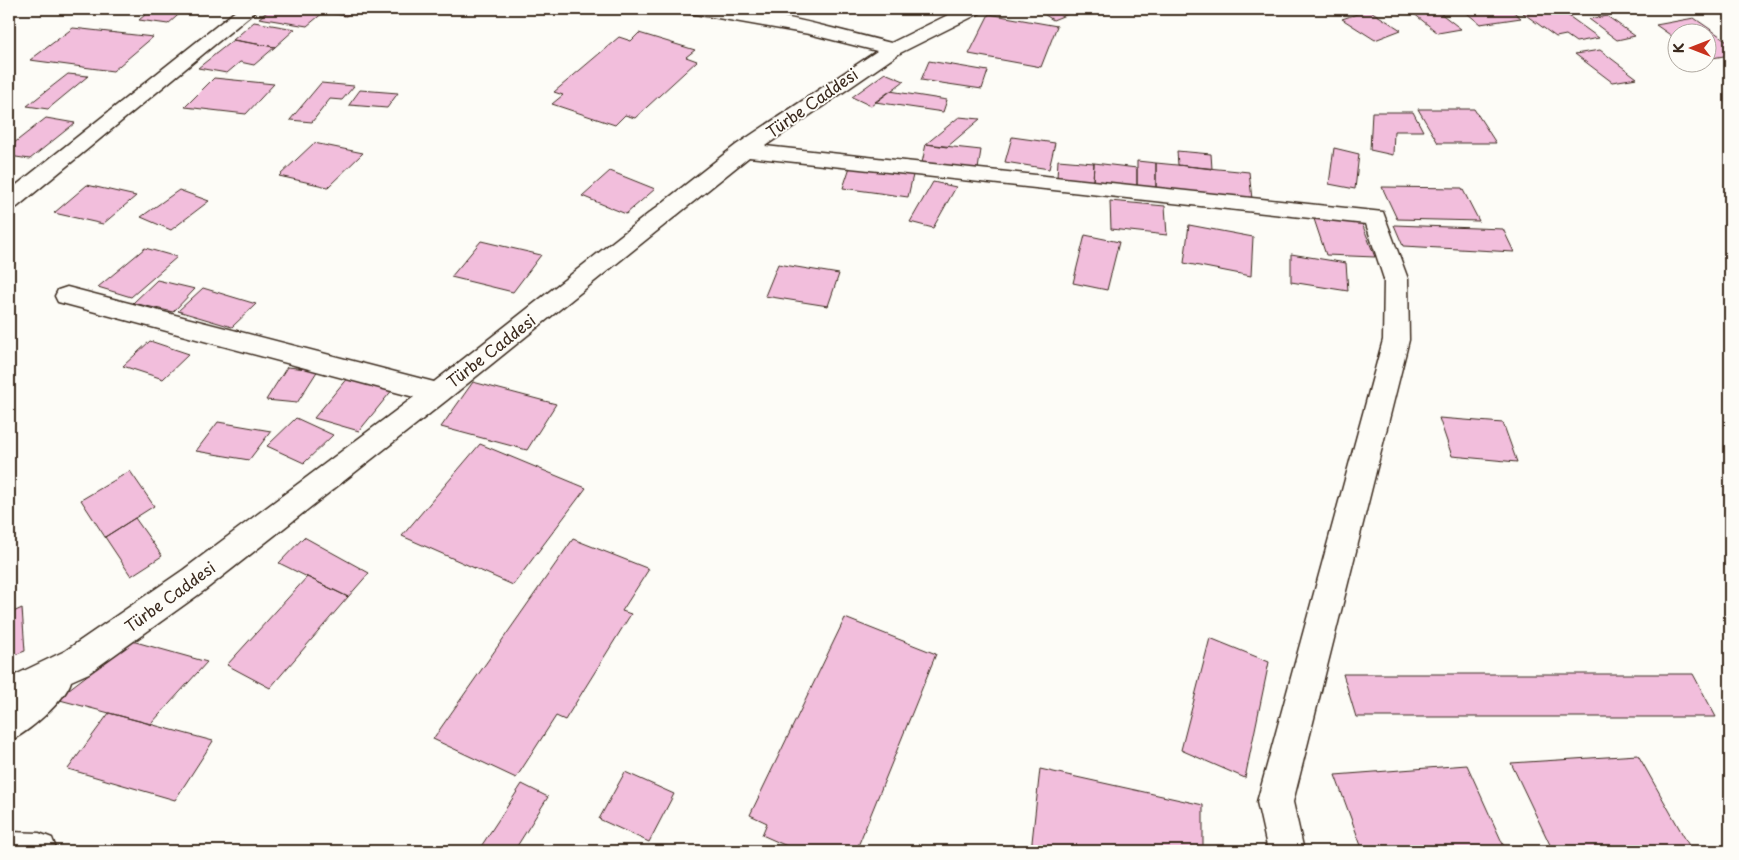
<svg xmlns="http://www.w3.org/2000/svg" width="1739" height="860" font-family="'Playpen Sans',sans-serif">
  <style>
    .building { fill: #f2bedc; stroke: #3b2a1e }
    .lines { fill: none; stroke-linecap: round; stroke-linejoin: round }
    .minor-casing { stroke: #3b2a1e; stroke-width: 3 }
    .minor { fill: #fdfcf7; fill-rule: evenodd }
    .labels { text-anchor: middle; stroke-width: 4; stroke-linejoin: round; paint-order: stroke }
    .street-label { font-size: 16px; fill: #3b2a1e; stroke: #fdfcf7 }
  </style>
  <rect width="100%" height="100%" fill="#fdfcf7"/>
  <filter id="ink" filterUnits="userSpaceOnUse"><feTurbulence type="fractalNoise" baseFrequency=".02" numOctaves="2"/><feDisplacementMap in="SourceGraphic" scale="10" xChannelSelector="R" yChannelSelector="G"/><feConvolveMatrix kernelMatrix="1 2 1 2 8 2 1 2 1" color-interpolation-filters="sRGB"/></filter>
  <g filter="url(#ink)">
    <!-- building -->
    <path class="building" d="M 152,9 L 185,9 L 168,24 L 139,20 Z
      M 271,9 L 306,9 L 324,12 L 307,26 L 259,18 Z
      M 306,9 L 355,9 L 346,16 Z
      M 1036,9 L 1059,9 L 1068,14 L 1053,20 Z
      M 1435,9 L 1461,29 L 1438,33 L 1413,13 Z
      M 1462,9 L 1510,9 L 1521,18 L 1480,24 Z
      M 1544,9 L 1559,9 L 1599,38 L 1576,42 L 1566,35 L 1556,37 L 1523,13 Z
      M 1369,10 L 1401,30 L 1375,40 L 1342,19 Z
      M 989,14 L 1057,26 L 1041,67 L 969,54 Z
      M 1607,16 L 1635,36 L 1617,40 L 1589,19 Z
      M 1694,18 L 1730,43 L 1730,55 L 1706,59 L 1706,32 L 1676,32 L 1676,39 L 1656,25 Z
      M 254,22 L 295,29 L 275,47 L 233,40 Z
      M 73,28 L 153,37 L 113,71 L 30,60 Z
      M 639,33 L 695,50 L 686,57 L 697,61 L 635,118 L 625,115 L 615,125 L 552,104 L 563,95 L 554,92 L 619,37 L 631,41 Z
      M 233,40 L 275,47 L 254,65 L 240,62 L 227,73 L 198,68 Z
      M 1600,50 L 1637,78 L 1612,82 L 1575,54 Z
      M 929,61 L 988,71 L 982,89 L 921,80 Z
      M 885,73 L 904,81 L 871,106 L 852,97 Z
      M 68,74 L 88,76 L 48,109 L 27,106 Z
      M 214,78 L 274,84 L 246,114 L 185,107 Z
      M 321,83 L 354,86 L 342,100 L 330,99 L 312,122 L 290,120 Z
      M 360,90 L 398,93 L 387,108 L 349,105 Z
      M 890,91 L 947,100 L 943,112 L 875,102 Z
      M 1418,109 L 1474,109 L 1496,143 L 1438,143 Z
      M 1372,112 L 1413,112 L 1423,131 L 1394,131 L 1393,155 L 1370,150 Z
      M 959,117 L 980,119 L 947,147 L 926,144 Z
      M 46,118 L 75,123 L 30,159 L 9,156 L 9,147 Z
      M 1012,137 L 1055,143 L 1049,169 L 1005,162 Z
      M 314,143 L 363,153 L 328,187 L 279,176 Z
      M 926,144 L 981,150 L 978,169 L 922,163 Z
      M 1334,148 L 1359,154 L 1355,189 L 1329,184 Z
      M 1177,151 L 1211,154 L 1212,169 L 1178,165 Z
      M 1058,160 L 1094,163 L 1093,182 L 1057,178 Z
      M 1137,161 L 1156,163 L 1156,188 L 1137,186 Z
      M 1094,163 L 1137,168 L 1137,186 L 1093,182 Z
      M 1156,163 L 1249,172 L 1252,199 L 1156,188 Z
      M 850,167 L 913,175 L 908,197 L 843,188 Z
      M 610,171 L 655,189 L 626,214 L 582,196 Z
      M 933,182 L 956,187 L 933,228 L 910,222 Z
      M 87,185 L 136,196 L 103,224 L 54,213 Z
      M 1382,187 L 1462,188 L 1479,221 L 1397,219 Z
      M 179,190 L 209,201 L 171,230 L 141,217 Z
      M 1110,201 L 1165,206 L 1167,235 L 1111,229 Z
      M 1314,219 L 1361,221 L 1375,257 L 1326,255 Z
      M 1189,225 L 1253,237 L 1251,276 L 1184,263 Z
      M 1394,225 L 1503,229 L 1514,252 L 1403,246 Z
      M 1085,235 L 1119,242 L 1107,290 L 1073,283 Z
      M 481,241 L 541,255 L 513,292 L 451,277 Z
      M 145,248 L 177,257 L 131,297 L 98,287 Z
      M 1291,254 L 1346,263 L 1348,291 L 1291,282 Z
      M 778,264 L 839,274 L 828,306 L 765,296 Z
      M 157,280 L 195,289 L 173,312 L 133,303 Z
      M 203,288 L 256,304 L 232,327 L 178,311 Z
      M 150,341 L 189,354 L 163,379 L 123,366 Z
      M 287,367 L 318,370 L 297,403 L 266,400 Z
      M 348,377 L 393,389 L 359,431 L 314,418 Z
      M 473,382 L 556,404 L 527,450 L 441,427 Z
      M 296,418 L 333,435 L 304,463 L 267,446 Z
      M 1439,418 L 1503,423 L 1517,462 L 1452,456 Z
      M 218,422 L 271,431 L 249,460 L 196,451 Z
      M 480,444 L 586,488 L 513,585 L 402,536 Z
      M 130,471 L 154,506 L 105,537 L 81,500 Z
      M 135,518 L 162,556 L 131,576 L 105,537 Z
      M 304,537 L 369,573 L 348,597 L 279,563 Z
      M 573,539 L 649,569 L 622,611 L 631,614 L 565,720 L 556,716 L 516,778 L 433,739 Z
      M 307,577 L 348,597 L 270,688 L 227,665 Z
      M 22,608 L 25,651 L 9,657 L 9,614 Z
      M 845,618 L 936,654 L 856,851 L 787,851 L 789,847 L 762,835 L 767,823 L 750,815 Z
      M 1210,638 L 1269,662 L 1245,778 L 1181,750 Z
      M 132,641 L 207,662 L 151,724 L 56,699 Z
      M 1343,674 L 1693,674 L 1716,717 L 1356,717 Z
      M 109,713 L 213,741 L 175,800 L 68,769 Z
      M 1638,755 L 1692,851 L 1553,851 L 1511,763 Z
      M 1467,765 L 1506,851 L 1363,851 L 1335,775 Z
      M 1040,769 L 1203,805 L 1203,851 L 1031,851 Z
      M 625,772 L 674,794 L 649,842 L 599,819 Z
      M 522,784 L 548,797 L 514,851 L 478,851 Z"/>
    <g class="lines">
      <defs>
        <path id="minor" d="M 238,9 L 258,9 L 17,207 L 9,209 L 9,191 Z
          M 686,9 C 753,4 826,27 891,43 L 960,9 L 983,9 L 980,13 L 900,53 L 765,146 L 1383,212 L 1408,279 L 1409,340 L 1293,802 L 1304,851 L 1268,851 L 1257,802 L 1383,340 L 1384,279 L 1366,224 L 749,157 L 447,400 L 205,590 L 89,673 L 71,681 C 66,700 27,734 9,741 L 9,678 L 65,651 L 183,570 L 414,397 L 58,302 L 55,296 L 58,290 L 67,287 L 434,382 L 736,145 L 877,51 L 809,34 L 695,14 L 689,13 Z
          M 9,832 L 39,833 L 52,838 L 57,851 L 9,851 Z"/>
      </defs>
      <!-- minor casing -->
      <use href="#minor" class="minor-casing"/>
      <!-- minor -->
      <use href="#minor" class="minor"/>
    </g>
  </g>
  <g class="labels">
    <!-- street labels -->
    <g class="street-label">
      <text transform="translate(812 103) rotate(-35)" y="6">Türbe Caddesi</text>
      <text transform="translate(491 351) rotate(-38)" y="6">Türbe Caddesi</text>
      <text transform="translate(170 597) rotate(-36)" y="6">Türbe Caddesi</text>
    </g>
  </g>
  <!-- margin -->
  <rect width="1739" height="860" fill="none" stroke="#fdfcf7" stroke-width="30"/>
  <rect x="15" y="15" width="1709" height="830" fill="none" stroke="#3b2a1e" stroke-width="2" filter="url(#ink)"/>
  <!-- north arrow -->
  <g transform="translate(1692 48) rotate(270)"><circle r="24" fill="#fdfcf7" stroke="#afa8a0"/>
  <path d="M0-4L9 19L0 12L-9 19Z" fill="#c8321e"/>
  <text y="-8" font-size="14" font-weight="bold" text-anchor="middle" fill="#3b2a1e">K</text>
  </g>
</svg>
